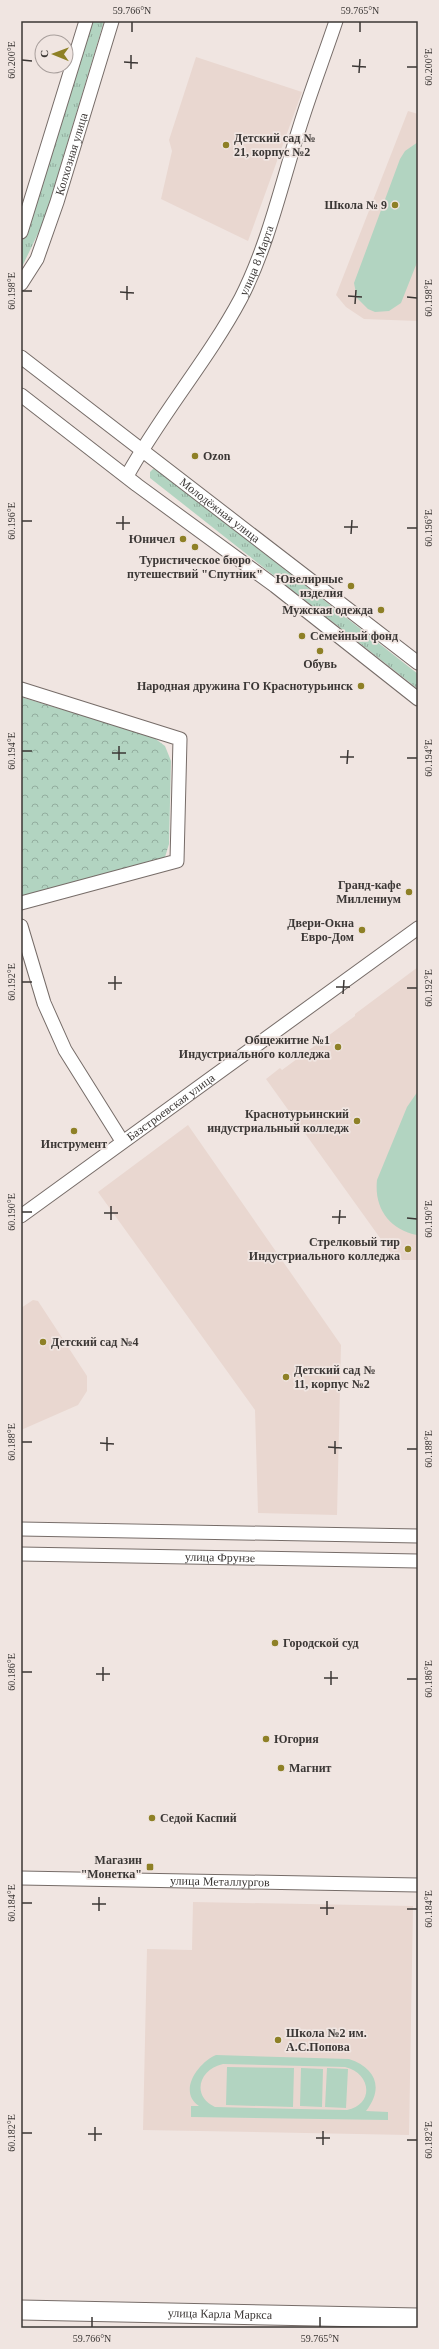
<svg xmlns="http://www.w3.org/2000/svg" width="439" height="2349" font-family="Georgia,serif">
  <style>
    .built { fill: #e9d7d0 }
    .grass { fill: url(#grass-tufts) }
    .forest { fill: url(#forest-crowns) }
    .pitch { fill: #b2d4c1; fill-rule: evenodd }
    .lines { fill: none; stroke-linecap: round; stroke-linejoin: round }
    .street-casing { stroke: #766c68; stroke-width: 15 }
    .secondary-casing { stroke: #766c68; stroke-width: 21 }
    .street { stroke: #fff; stroke-width: 13 }
    .secondary { stroke: #fff; stroke-width: 19 }
    .ticks { fill: none; stroke: #3b3735; stroke-width: 1.5 }
    .poi-dot { fill: #8e8026; stroke: #f0e5e1; stroke-width: 1.5 }
    .labels { text-anchor: middle; stroke-width: 3.5; stroke-linejoin: round; paint-order: stroke }
    .poi-label { font-size: 12px; font-weight: bold; fill: #3b3735; stroke: #f0e5e1; text-anchor: end }
    .street-label { font-size: 12px; fill: #3b3735; stroke: #f0e5e1 }
    .neatline { fill: none; stroke: #3b3735; stroke-width: 1.5 }
    .ticks-label { font-size: 10px; text-anchor: middle; fill: #3b3735 }
  </style>
  <defs>
    <pattern id="grass-tufts" width="24" height="20" patternUnits="userSpaceOnUse"><rect width="24" height="20" fill="#b2d4c1"/><path d="M3 7l-1-3M5 7V3M7 7l1-3M15 17l-1-3M17 17v-4M19 17l1-3" fill="none" stroke="#92ad9e"/></pattern>
    <pattern id="forest-crowns" width="20" height="18" patternUnits="userSpaceOnUse"><rect width="20" height="18" fill="#b2d4c1"/><path d="M2 6a3 3 0 1 1 6 0M12 15a3 3 0 1 1 6 0" fill="none" stroke="#92ad9e"/></pattern>
  </defs>
  <rect width="100%" height="100%" fill="#f0e5e1"/>
  <!-- built -->
  <path class="built" d="M 196,57 L 302,92 L 248,241 L 161,199 L 172,151 L 169,140 Z
    M 408,111 L 418,114 L 418,321 L 364,319 L 346,307 L 336,295 Z
    M 418,967 L 418,1260 L 398,1260 L 398,1256 L 393,1256 L 266,1079 L 280,1068 L 282,1070 L 355,1016 L 355,1014 Z
    M 188,1125 L 341,1345 L 337,1515 L 258,1513 L 255,1410 L 98,1192 Z
    M 33,1300 L 38,1301 L 87,1376 L 87,1391 L 78,1405 L 21,1430 L 21,1308 Z
    M 193,1902 L 413,1906 L 409,2135 L 143,2130 L 147,1949 L 192,1950 Z"/>
  <!-- grass -->
  <path class="grass" d="M 91,21 L 104,21 L 44,221 L 21,269 L 21,243 L 33,216 Z
    M 153,469 L 158,470 L 418,674 L 418,689 L 150,478 L 150,472 Z"/>
  <!-- forest -->
  <path class="forest" d="M 21,697 L 153,737 L 165,746 L 171,761 L 169,844 L 165,857 L 161,860 L 21,897 Z"/>
  <!-- pitch -->
  <path class="pitch" d="M 418,142 L 418,260 L 401,303 L 389,311 L 375,312 L 368,309 L 357,298 L 354,283 L 400,159 L 405,151 Z
    M 418,1091 L 418,1235 L 417,1235 C 389,1229 374,1208 377,1180 L 407,1107 Z
    M 216,2055 L 349,2059 C 376,2068 384,2088 366,2111 L 388,2112 L 388,2120 L 191,2117 L 191,2106 L 199,2106 C 177,2091 199,2062 216,2055 ZM 223,2064 L 345,2067 C 371,2073 375,2104 347,2110 L 215,2107 C 191,2096 199,2069 223,2064 Z
    M 227,2067 L 294,2068 L 293,2107 L 226,2105 Z
    M 301,2068 L 323,2069 L 322,2107 L 300,2106 Z
    M 327,2068 L 348,2069 L 346,2108 L 325,2107 Z"/>
  <g class="lines">
    <defs>
      <g id="street">
        <path d="M 21,232 L 86,21"/>
        <path id="s1" d="M 21,284 L 37,259 L 57,202 L 112,21"/>
        <path id="s2" d="M 21,357 L 418,663"/>
        <path d="M 21,395 L 137,485 L 275,586 L 418,699"/>
        <path id="s3" d="M 127,476 C 161,414 208,360 241,298 C 268,245 281,186 299,129 C 310,93 324,57 336,21"/>
        <path d="M 21,689 L 180,739 L 177,861 L 21,903"/>
        <path d="M 21,926 L 44,1003 L 65,1050 L 122,1141"/>
        <path id="s4" d="M 21,1216 L 418,928"/>
        <path d="M 21,1529 L 418,1536"/>
        <path id="s5" d="M 21,1554 L 418,1561"/>
        <path id="s6" d="M 21,1878 L 418,1885"/>
      </g>
      <g id="secondary">
        <path id="s7" d="M 21,2310 L 418,2318"/>
      </g>
    </defs>
    <!-- street casing -->
    <use href="#street" class="street-casing"/>
    <!-- secondary casing -->
    <use href="#secondary" class="secondary-casing"/>
    <!-- street -->
    <use href="#street" class="street"/>
    <!-- secondary -->
    <use href="#secondary" class="secondary"/>
  </g>
  <!-- ticks -->
  <path class="ticks" d="M 132,32 L 132,22M 360,32 L 360,22M 22,60 L 32,61M 124,62 L 138,63M 352,66 L 366,67M 407,67 L 417,67M 131,69 L 131,55M 359,73 L 360,59M 22,291 L 32,291M 120,292 L 134,293M 348,296 L 362,297M 407,297 L 417,298M 127,300 L 127,286M 355,304 L 356,290M 22,521 L 32,521M 116,523 L 130,523M 344,527 L 358,527M 407,528 L 417,528M 123,530 L 123,516M 351,534 L 352,520M 22,751 L 32,751M 112,753 L 126,753M 340,757 L 354,757M 407,758 L 417,758M 119,760 L 119,746M 347,764 L 348,750M 22,982 L 32,982M 108,983 L 122,983M 336,987 L 350,987M 407,988 L 417,988M 115,990 L 115,976M 343,994 L 344,980M 22,1212 L 32,1212M 104,1213 L 118,1213M 332,1217 L 346,1217M 407,1218 L 417,1219M 111,1220 L 111,1206M 339,1224 L 340,1210M 22,1442 L 32,1442M 100,1443 L 114,1444M 328,1447 L 342,1448M 407,1449 L 417,1449M 107,1451 L 107,1437M 335,1454 L 335,1441M 22,1672 L 32,1672M 96,1674 L 110,1674M 324,1678 L 338,1678M 407,1679 L 417,1679M 103,1681 L 103,1667M 331,1685 L 331,1671M 22,1903 L 32,1903M 92,1904 L 106,1904M 320,1908 L 334,1908M 407,1909 L 417,1909M 99,1911 L 99,1897M 327,1915 L 327,1901M 22,2133 L 32,2133M 88,2134 L 102,2134M 316,2138 L 330,2138M 407,2140 L 417,2140M 95,2141 L 95,2127M 323,2145 L 323,2131M 92,2327 L 92,2317M 320,2327 L 320,2317"/>
  <!-- markers -->
  <g class="poi-dot">
    <circle cx="226" cy="145" r="4"/>
    <circle cx="395" cy="205" r="4"/>
    <circle cx="195" cy="456" r="4"/>
    <circle cx="183" cy="539" r="4"/>
    <circle cx="195" cy="547" r="4"/>
    <circle cx="351" cy="586" r="4"/>
    <circle cx="381" cy="610" r="4"/>
    <circle cx="302" cy="636" r="4"/>
    <circle cx="320" cy="651" r="4"/>
    <circle cx="361" cy="686" r="4"/>
    <circle cx="409" cy="892" r="4"/>
    <circle cx="362" cy="930" r="4"/>
    <circle cx="338" cy="1047" r="4"/>
    <circle cx="357" cy="1121" r="4"/>
    <circle cx="74" cy="1131" r="4"/>
    <circle cx="408" cy="1249" r="4"/>
    <circle cx="43" cy="1342" r="4"/>
    <circle cx="286" cy="1377" r="4"/>
    <circle cx="275" cy="1643" r="4"/>
    <circle cx="266" cy="1739" r="4"/>
    <circle cx="281" cy="1768" r="4"/>
    <circle cx="152" cy="1818" r="4"/>
    <rect x="146" y="1863" width="8" height="8" rx="2"/>
    <circle cx="278" cy="2040" r="4"/>
  </g>
  <g class="labels">
    <!-- poi labels -->
    <g class="poi-label">
      <text x="234" y="142" text-anchor="start">Детский сад №<tspan x="234" dy="14">21, корпус №2</tspan></text>
      <text x="387" y="209">Школа № 9</text>
      <text x="203" y="460" text-anchor="start">Ozon</text>
      <text x="175" y="543">Юничел</text>
      <text x="195" y="564" text-anchor="middle">Туристическое бюро<tspan x="195" dy="14">путешествий "Спутник"</tspan></text>
      <text x="343" y="583">Ювелирные<tspan x="343" dy="14">изделия</tspan></text>
      <text x="373" y="614">Мужская одежда</text>
      <text x="310" y="640" text-anchor="start">Семейный фонд</text>
      <text x="320" y="668" text-anchor="middle">Обувь</text>
      <text x="353" y="690">Народная дружина ГО Краснотурьинск</text>
      <text x="401" y="889">Гранд-кафе<tspan x="401" dy="14">Миллениум</tspan></text>
      <text x="354" y="927">Двери-Окна<tspan x="354" dy="14">Евро-Дом</tspan></text>
      <text x="330" y="1044">Общежитие №1<tspan x="330" dy="14">Индустриального колледжа</tspan></text>
      <text x="349" y="1118">Краснотурьинский<tspan x="349" dy="14">индустриальный колледж</tspan></text>
      <text x="74" y="1148" text-anchor="middle">Инструмент</text>
      <text x="400" y="1246">Стрелковый тир<tspan x="400" dy="14">Индустриального колледжа</tspan></text>
      <text x="51" y="1346" text-anchor="start">Детский сад №4</text>
      <text x="294" y="1374" text-anchor="start">Детский сад №<tspan x="294" dy="14">11, корпус №2</tspan></text>
      <text x="283" y="1647" text-anchor="start">Городской суд</text>
      <text x="274" y="1743" text-anchor="start">Югория</text>
      <text x="289" y="1772" text-anchor="start">Магнит</text>
      <text x="160" y="1822" text-anchor="start">Седой Каспий</text>
      <text x="142" y="1864">Магазин<tspan x="142" dy="14">"Монетка"</tspan></text>
      <text x="286" y="2037" text-anchor="start">Школа №2 им.<tspan x="286" dy="14">А.С.Попова</tspan></text>
    </g>
    <!-- street labels -->
    <g class="street-label">
      <text dy="4" stroke="none"><textPath href="#s1" startOffset="140">Колхозная улица</textPath></text>
      <text dy="4" stroke="none"><textPath href="#s3" startOffset="252">улица 8 Марта</textPath></text>
      <text dy="4" stroke="none"><textPath href="#s2" startOffset="251">Молодёжная улица</textPath></text>
      <text dy="4" stroke="none"><textPath href="#s4" startOffset="185">Базстроевская улица</textPath></text>
      <text dy="4" stroke="none"><textPath href="#s5" startOffset="199">улица Фрунзе</textPath></text>
      <text dy="4" stroke="none"><textPath href="#s6" startOffset="199">улица Металлургов</textPath></text>
      <text dy="4" stroke="none"><textPath href="#s7" startOffset="199">улица Карла Маркса</textPath></text>
    </g>
  </g>
  <!-- border -->
  <rect width="439" height="2349" fill="none" stroke="#f0e5e1" stroke-width="44"/>
  <!-- north arrow -->
  <g transform="translate(54 54) rotate(271)"><circle r="19" fill="#f0e5e1" stroke="#a89f9c"/>
  <path d="M0-3L7 15L0 10L-7 15Z" fill="#8e8026"/>
  <text y="-6" font-size="11" font-weight="bold" text-anchor="middle" fill="#3b3735">С</text>
  </g>
  <rect x="22" y="22" width="395" height="2305" class="neatline"/>
  <g class="ticks-label">
    <text x="132" y="14">59.766°N</text>
    <text x="360" y="14">59.765°N</text>
    <text transform="translate(11 60) rotate(-90)" y="4">60.200°E</text>
    <text transform="translate(428 67) rotate(-90)" y="4">60.200°E</text>
    <text transform="translate(11 291) rotate(-90)" y="4">60.198°E</text>
    <text transform="translate(428 298) rotate(-90)" y="4">60.198°E</text>
    <text transform="translate(11 521) rotate(-90)" y="4">60.196°E</text>
    <text transform="translate(428 528) rotate(-90)" y="4">60.196°E</text>
    <text transform="translate(11 751) rotate(-90)" y="4">60.194°E</text>
    <text transform="translate(428 758) rotate(-90)" y="4">60.194°E</text>
    <text transform="translate(11 982) rotate(-90)" y="4">60.192°E</text>
    <text transform="translate(428 988) rotate(-90)" y="4">60.192°E</text>
    <text transform="translate(11 1212) rotate(-90)" y="4">60.190°E</text>
    <text transform="translate(428 1219) rotate(-90)" y="4">60.190°E</text>
    <text transform="translate(11 1442) rotate(-90)" y="4">60.188°E</text>
    <text transform="translate(428 1449) rotate(-90)" y="4">60.188°E</text>
    <text transform="translate(11 1672) rotate(-90)" y="4">60.186°E</text>
    <text transform="translate(428 1679) rotate(-90)" y="4">60.186°E</text>
    <text transform="translate(11 1903) rotate(-90)" y="4">60.184°E</text>
    <text transform="translate(428 1909) rotate(-90)" y="4">60.184°E</text>
    <text transform="translate(11 2133) rotate(-90)" y="4">60.182°E</text>
    <text transform="translate(428 2140) rotate(-90)" y="4">60.182°E</text>
    <text x="92" y="2342">59.766°N</text>
    <text x="320" y="2342">59.765°N</text>
  </g>
</svg>
